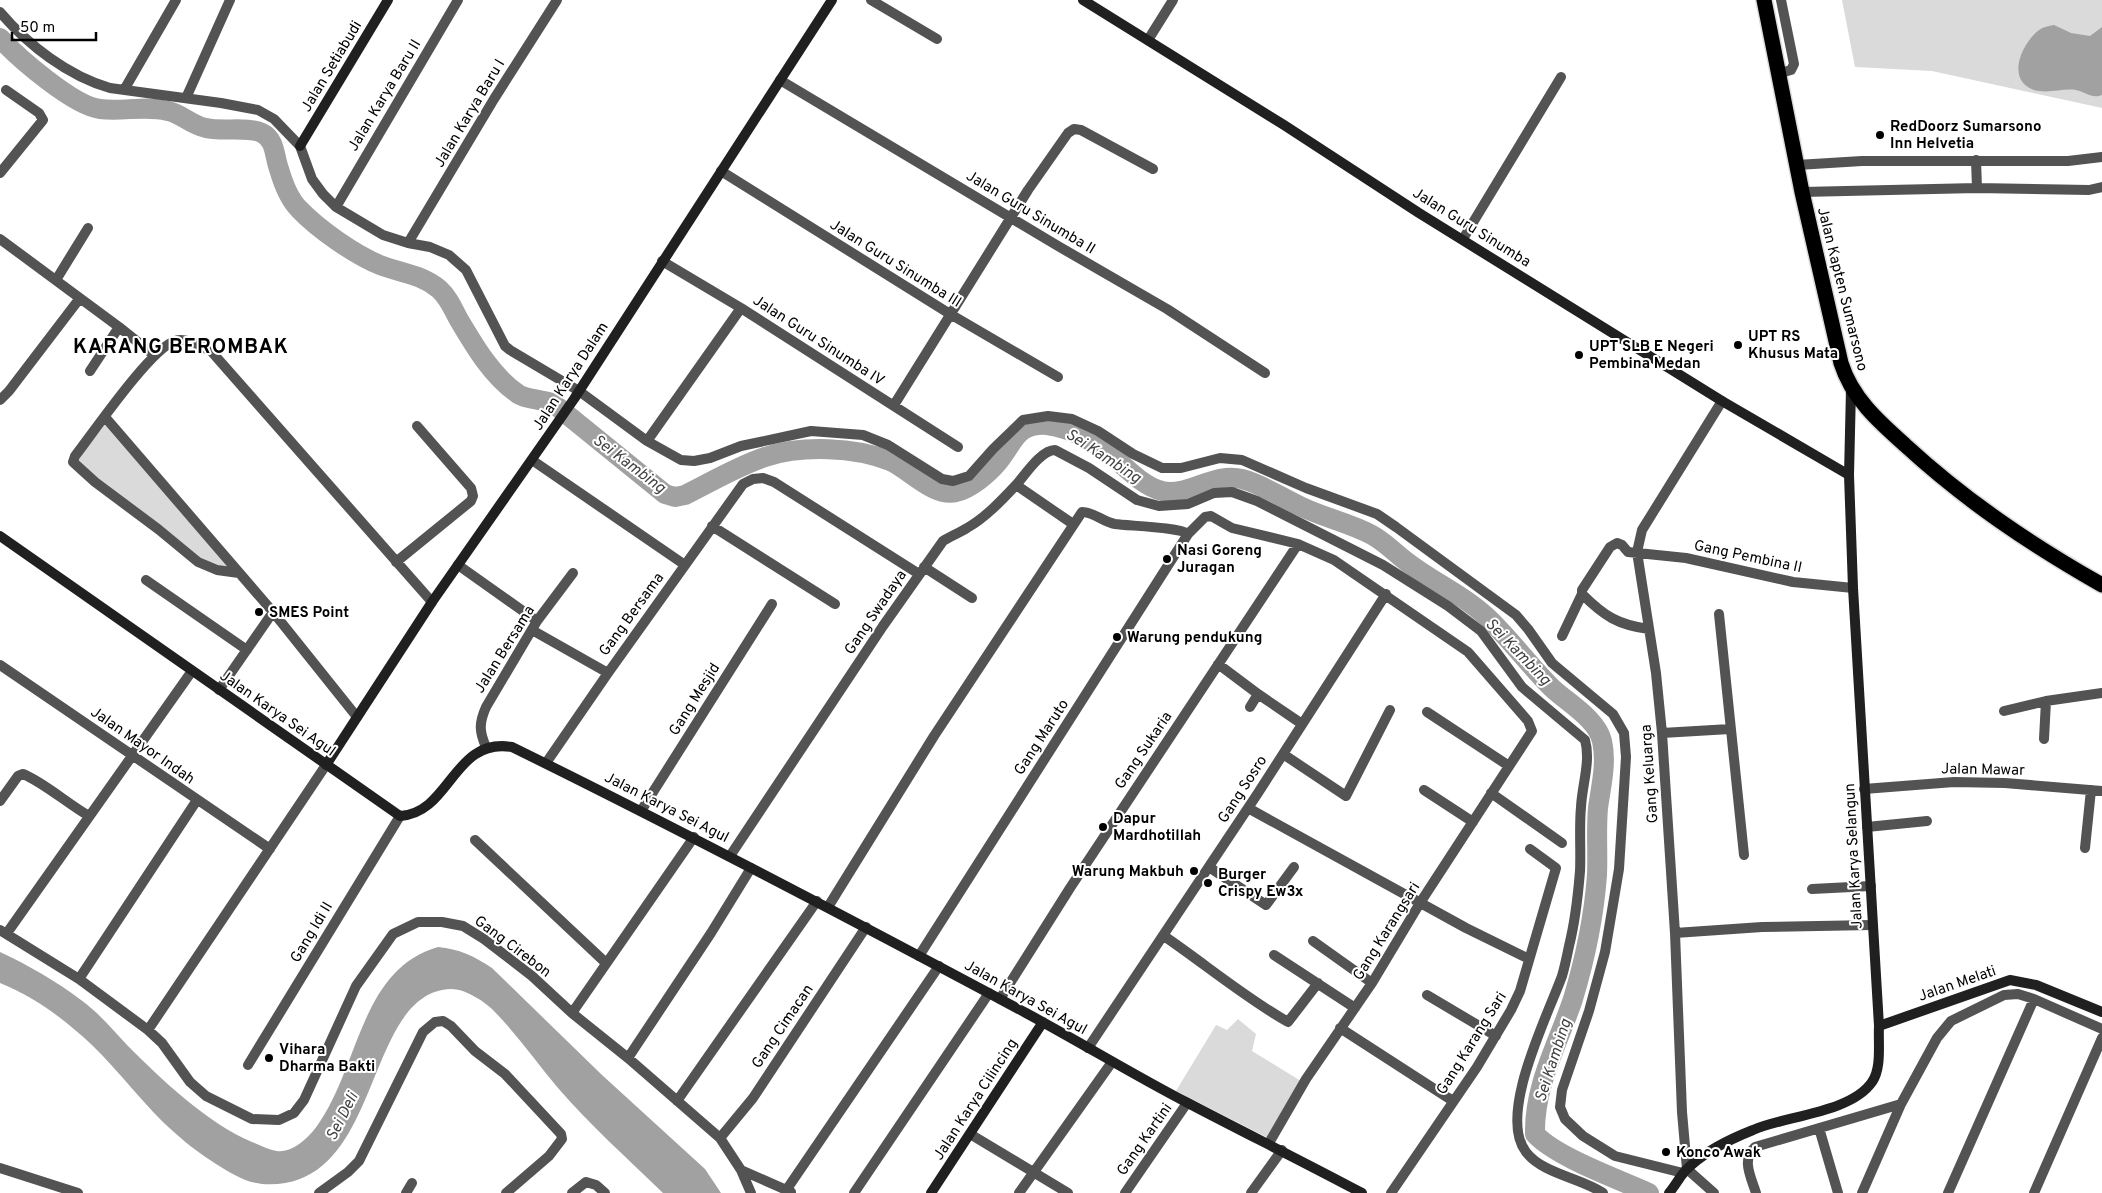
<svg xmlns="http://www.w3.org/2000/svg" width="2102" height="1193" font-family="Overpass,sans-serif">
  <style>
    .green { fill: #dadada }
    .water { fill: #a1a1a1 }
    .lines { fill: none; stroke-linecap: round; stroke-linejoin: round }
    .river { stroke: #a1a1a1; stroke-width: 20 }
    .highway-casing { stroke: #dbdbdb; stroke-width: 18 }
    .street { stroke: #535353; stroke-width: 10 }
    .secondary { stroke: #202020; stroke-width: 10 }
    .highway { stroke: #000; stroke-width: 15 }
    .poi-dot { fill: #000; stroke: #fff; stroke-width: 2 }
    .labels { text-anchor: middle; stroke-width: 4; stroke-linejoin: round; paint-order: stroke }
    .street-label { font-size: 15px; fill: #000; stroke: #fff }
    .poi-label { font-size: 15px; font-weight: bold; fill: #000; stroke: #fff; text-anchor: start }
    .water-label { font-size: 16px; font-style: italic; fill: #424242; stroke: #fff }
    .district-label { font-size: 20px; font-weight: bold; letter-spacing: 1px; fill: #000; stroke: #fff }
  </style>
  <rect width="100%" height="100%" fill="#fff"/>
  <!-- green -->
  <path class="green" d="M 1842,0 L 2102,0 L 2102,108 L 1932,71 L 1855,67 Z
    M 104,418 L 233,568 L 207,565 L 77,466 L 76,456 Z
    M 1238,1019 L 1256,1034 L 1252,1051 L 1301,1081 L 1268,1138 L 1176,1091 L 1216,1025 L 1227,1030 Z"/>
  <!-- water -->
  <path class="water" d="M 2054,25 L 2071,33 L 2090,36 L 2102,27 L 2102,95 C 2092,99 2086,92 2076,90 C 2063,88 2048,94 2034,90 C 2005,80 2022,43 2039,30 C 2043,27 2049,26 2054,25 Z
    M 438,947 C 459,949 474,956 492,968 L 602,1075 L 705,1169 L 721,1193 L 663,1193 C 628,1159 590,1125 558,1088 C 536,1062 516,1033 492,1009 C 482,1000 465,989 451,989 C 361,992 385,1193 262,1184 C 244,1182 231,1173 216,1164 C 201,1154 188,1145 175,1133 C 145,1107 121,1073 92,1045 C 64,1019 35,997 0,983 L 0,952 C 28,965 56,981 81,1000 C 99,1013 112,1029 127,1045 C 161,1079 208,1124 252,1142 C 260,1145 269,1150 277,1151 C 293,1153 309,1137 317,1126 C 359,1068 360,969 438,947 Z"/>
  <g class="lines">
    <!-- river -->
    <path class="river" d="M 0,38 C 18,58 74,106 100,109 C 123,112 146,105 168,111 C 182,114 191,125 206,128 C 222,132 248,126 262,133 C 276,140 274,156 279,169 C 283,183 289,199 299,209 C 318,229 355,255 380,265 C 400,273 421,274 439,289 C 449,298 453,309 459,320 C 475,347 492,376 518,394 C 527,400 542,399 554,404 L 665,494 L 675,497 L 685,495 C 711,482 738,466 765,457 C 802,445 855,447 890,461 C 909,469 934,498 956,492 C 970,489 988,474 998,462 C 1014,443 1016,423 1047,425 C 1073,428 1100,445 1119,462 C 1131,473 1146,487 1162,491 C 1189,497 1213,472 1242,479 C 1264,485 1282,498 1302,507 C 1325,518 1350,523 1372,535 C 1385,542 1395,553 1407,562 C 1434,583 1468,597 1492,622 C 1513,643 1531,667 1552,688 C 1568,703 1597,719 1602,741 C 1607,763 1601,786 1598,808 C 1596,830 1598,853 1597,875 C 1594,916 1585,959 1573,999 C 1558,1044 1534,1085 1535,1134 C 1556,1157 1618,1179 1649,1193"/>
    <defs>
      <path id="highway" d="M 1764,0 L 1802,192 L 1841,363 C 1852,398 1878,421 1905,445 C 1966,501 2030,544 2102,585"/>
    </defs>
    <!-- highway casing -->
    <use href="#highway" class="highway-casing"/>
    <!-- street -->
    <path class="street" d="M 871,0 L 937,39
      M 0,12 C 28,45 68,76 110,88 L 221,103 L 258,110 L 274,119 L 300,146 L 312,179 L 323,194 L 336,207 L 383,235 L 408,243 L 430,247 L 449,255 L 466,270 L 505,346 L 510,350 L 579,391 L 647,441 L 681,460 L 694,461 L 710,458 L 741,446 L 811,431 L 863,435 L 888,445 L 942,479 L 953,481 L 969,476 L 993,449 L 1023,420 L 1048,416 L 1072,419 L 1098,431 L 1133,454 L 1162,468 L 1181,468 L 1220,458 L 1242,460 L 1306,488 L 1377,514 L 1396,527 L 1516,615 L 1528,629 L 1552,663 L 1613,714 L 1624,733 L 1626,757 L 1619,869 L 1605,952 L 1589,1011 L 1562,1090 L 1560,1107 L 1565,1119 L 1583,1136 L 1615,1156 L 1683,1173
      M 1148,40 L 1173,0
      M 1777,74 L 1791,70 L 1794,64 L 1781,0
      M 780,80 L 1058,246 L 1167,309 L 1265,373
      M 124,90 L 176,0
      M 186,98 L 230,0
      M 1976,160 L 1977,188
      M 1797,165 L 1862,161 L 2068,161 L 2102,157
      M 721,171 L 950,314 L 1058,377
      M 0,173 L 43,120 L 39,113 L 6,90
      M 1802,192 L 1977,188 L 2089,190 L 2102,187
      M 336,207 L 458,0
      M 0,239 L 119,327 L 154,355
      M 1463,239 L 1561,77
      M 408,243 L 494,99 L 557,0
      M 662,261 L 741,308 L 958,447
      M 56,280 L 88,228
      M 90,371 L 119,327
      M 0,400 L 9,391 L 80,298
      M 894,405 L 1028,190 L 1068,133 L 1074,129 L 1081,130 L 1153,169
      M 105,417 L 273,612 L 357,717
      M 647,441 L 741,308
      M 532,460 L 685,565
      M 1016,485 L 1073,524
      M 712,526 L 835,604
      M 396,562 L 471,501 L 473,496 L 471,488 L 417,426
      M 458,565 L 537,621
      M 924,567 L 972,598
      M 239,573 L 217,570 L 198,562 L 158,529 L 95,482 L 73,462 L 75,456 C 93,433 151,348 175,341 C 186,337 200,346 211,351 L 432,602
      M 146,580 L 247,650
      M 1719,614 L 1744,855
      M 1649,629 C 1618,625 1604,616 1582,594 L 1582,590 L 1610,547 L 1617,543 L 1622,545 L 1628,552 L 1686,558 L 1793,582 L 1853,588
      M 532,630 L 608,673
      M 1562,636 L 1582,594
      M 1218,664 L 1258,694 L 1250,707
      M 0,665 L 270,849
      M 219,690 L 273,612
      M 1258,694 L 1302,724
      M 2004,711 L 2046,701 L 2102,693
      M 1427,712 L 1509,766
      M 1662,733 L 1730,729
      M 2044,739 L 2046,701
      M 486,747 C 479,731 479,723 486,707 L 537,621 L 573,573
      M 1283,754 L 1346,796 L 1390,710
      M 546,763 L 608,673 L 743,484 L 753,479 L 763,478 L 774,482 L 919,574
      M 1864,789 L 1954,782 L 2005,783 L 2102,791
      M 1424,790 L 1473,822
      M 1491,793 L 1562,843
      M 0,801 L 18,776 L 23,774 C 43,782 68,804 89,816
      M 1248,808 L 1466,928 L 1529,959
      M 641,811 L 772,604
      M 1867,827 L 1927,821
      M 475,840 L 606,963
      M 2085,848 L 2091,790
      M 730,856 L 883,626 L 943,541 C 951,536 959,533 967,528 C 985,518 1002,500 1016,485 C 1025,475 1041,450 1055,450 L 1089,468 L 1137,500 L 1159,506 L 1188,504 L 1214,493 L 1232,492 L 1257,501 L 1383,565 L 1448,606 L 1481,631 L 1522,687 L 1585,740 C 1591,761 1582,785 1581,807 C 1579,828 1581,850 1580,871 C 1578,896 1575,922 1569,946 C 1567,956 1565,966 1562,976 C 1548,1015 1497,1115 1526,1152 C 1543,1174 1581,1178 1603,1193
      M 1209,867 L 1266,905 L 1294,867
      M 1812,889 L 1871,886
      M 828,907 L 934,736 L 1082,512 C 1094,512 1103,522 1115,524 C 1129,526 1179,527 1188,534
      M 0,930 L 79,979 L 148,1030 L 162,1043 L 190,1082 L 206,1096 L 252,1119 L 279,1120 L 294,1113 L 304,1100 L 356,986 L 393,934 L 418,922 L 442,922 L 463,926 L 484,939 L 532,976 L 572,1013 L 628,1058 L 720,1138 L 741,1170 L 751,1193
      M 7,933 L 192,671
      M 1675,933 L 1762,927 L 1872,925
      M 1164,936 C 1205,964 1244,997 1288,1022 L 1318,983
      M 1313,941 L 1372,983
      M 1274,955 L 1355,1008
      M 919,956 L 1188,534 L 1205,517 L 1211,516 L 1232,528 L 1298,544 L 1334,560 L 1468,652 L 1528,721 L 1532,731 L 1420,903 L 1372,983 L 1306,1079 L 1269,1143
      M 79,979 L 197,800
      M 1427,995 L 1496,1036
      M 1000,999 L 1070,888 L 1298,544
      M 572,1013 L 694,837
      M 1340,1028 L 1453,1101
      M 148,1030 L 326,765
      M 1088,1048 L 1258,793 L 1386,594
      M 628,1058 L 711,933 L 751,868
      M 248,1065 L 400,816
      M 677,1101 L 817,901
      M 1819,1128 L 1838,1193
      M 970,1134 L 1068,1193
      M 720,1138 L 753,1098 L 866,927
      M 0,1168 L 78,1193
      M 741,1170 L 791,1192
      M 787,1189 L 939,966
      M 319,1193 L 348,1172 L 359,1161 L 423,1032 L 435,1022 L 443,1021 L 451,1026 L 475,1051 L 505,1074 L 561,1134 L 562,1139 L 549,1156 L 506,1193
      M 406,1193 L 412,1183
      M 572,1193 L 586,1182 L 596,1185 L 605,1193
      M 854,1193 L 989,993
      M 1019,1193 L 1112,1062
      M 1125,1193 L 1187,1103
      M 1251,1193 L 1282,1150
      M 1391,1193 L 1477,1067 L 1511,1010 L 1520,991 L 1556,868 L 1530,849
      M 1714,1193 L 1687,1169 L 1682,1112 L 1675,933 L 1662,733 L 1656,673 L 1637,552 L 1642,530 L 1722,401
      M 1756,1193 C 1751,1177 1741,1159 1755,1147 L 1901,1104
      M 1862,1193 L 1901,1104 L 1937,1038 L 1951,1021 L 2004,995 L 2018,994 L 2034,999 L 2102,1029
      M 1948,1193 L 2034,999
      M 2034,1193 L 2102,1038"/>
    <!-- secondary -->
    <path class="secondary" d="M 1083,0 L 1284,125 L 1419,213 L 1722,401 L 1849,475
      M 300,146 L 388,0
      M 0,536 L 400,816 C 451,813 453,737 512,747 C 685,832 856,922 1026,1013 C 1080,1042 1132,1074 1186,1102 C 1245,1133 1304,1162 1362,1193
      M 326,765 L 432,602 L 574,399 L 832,0
      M 1879,1026 L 2010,980 L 2036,985 L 2102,1012
      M 931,1193 L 1043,1022
      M 1669,1193 C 1675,1186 1679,1178 1685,1171 C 1703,1152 1728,1140 1753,1130 C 1784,1116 1851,1113 1872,1082 C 1882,1068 1878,1043 1879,1026 L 1853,588 L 1849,475 L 1851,389"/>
    <!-- highway -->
    <use href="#highway" class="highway"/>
  </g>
  <!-- markers -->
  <g class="poi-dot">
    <circle cx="1880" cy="135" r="5"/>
    <circle cx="1738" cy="345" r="5"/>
    <circle cx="1579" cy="355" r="5"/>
    <circle cx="1167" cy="559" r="5"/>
    <circle cx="259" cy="612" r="5"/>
    <circle cx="1117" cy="637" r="5"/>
    <circle cx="1103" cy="827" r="5"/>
    <circle cx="1194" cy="871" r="5"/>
    <circle cx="1208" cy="883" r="5"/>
    <circle cx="269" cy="1058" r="5"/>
    <circle cx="1666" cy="1152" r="5"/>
  </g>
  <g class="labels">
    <!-- street labels -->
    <g class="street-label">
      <text transform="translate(331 66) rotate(-59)" y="5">Jalan Setiabudi</text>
      <text transform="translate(384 95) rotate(-59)" y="5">Jalan Karya Baru II</text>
      <text transform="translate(469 113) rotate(-59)" y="5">Jalan Karya Baru I</text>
      <text transform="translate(1031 212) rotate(31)" y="5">Jalan Guru Sinumba II</text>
      <text transform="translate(1472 227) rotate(32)" y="5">Jalan Guru Sinumba</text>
      <text transform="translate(896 263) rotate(32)" y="5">Jalan Guru Sinumba III</text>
      <text transform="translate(1843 289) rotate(76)" y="5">Jalan Kapten Sumarsono</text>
      <text transform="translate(819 340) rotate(33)" y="5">Jalan Guru Sinumba IV</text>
      <text transform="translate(570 376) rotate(-57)" y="5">Jalan Karya Dalam</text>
      <text transform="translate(1748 556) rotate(12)" y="5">Gang Pembina II</text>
      <text transform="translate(875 612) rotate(-56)" y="5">Gang Swadaya</text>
      <text transform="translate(631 614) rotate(-54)" y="5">Gang Bersama</text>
      <text transform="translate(504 649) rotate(-58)" y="5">Jalan Bersama</text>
      <text transform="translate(694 699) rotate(-58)" y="5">Gang Mesjid</text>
      <text transform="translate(278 713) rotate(35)" y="5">Jalan Karya Sei Agul</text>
      <text transform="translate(1041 737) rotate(-57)" y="5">Gang Maruto</text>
      <text transform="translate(143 745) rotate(35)" y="5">Jalan Mayor Indah</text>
      <text transform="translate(1143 750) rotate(-56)" y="5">Gang Sukaria</text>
      <text transform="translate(1983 769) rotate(1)" y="5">Jalan Mawar</text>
      <text transform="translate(1649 774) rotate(-94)" y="5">Gang Keluarga</text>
      <text transform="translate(1242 789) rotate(-57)" y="5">Gang Sosro</text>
      <text transform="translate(667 807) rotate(27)" y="5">Jalan Karya Sei Agul</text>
      <text transform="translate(1853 856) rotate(-93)" y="5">Jalan Karya Selangun</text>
      <text transform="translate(1386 931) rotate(-58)" y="5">Gang Karangsari</text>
      <text transform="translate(311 932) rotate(-59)" y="5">Gang Idi II</text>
      <text transform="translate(513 946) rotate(37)" y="5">Gang Cirebon</text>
      <text transform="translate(1957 983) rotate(-19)" y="5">Jalan Melati</text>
      <text transform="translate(1026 997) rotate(29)" y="5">Jalan Karya Sei Agul</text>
      <text transform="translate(782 1026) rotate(-56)" y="5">Gang Cimacan</text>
      <text transform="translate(1471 1043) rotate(-58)" y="5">Gang Karang Sari</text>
      <text transform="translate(975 1099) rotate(-57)" y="5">Jalan Karya Cilincing</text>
      <text transform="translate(1144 1139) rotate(-55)" y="5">Gang Kartini</text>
    </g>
    <!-- poi labels -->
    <g class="poi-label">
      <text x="1890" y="131">RedDoorz Sumarsono<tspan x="1890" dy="17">Inn Helvetia</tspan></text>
      <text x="1748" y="341">UPT RS<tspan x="1748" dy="17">Khusus Mata</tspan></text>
      <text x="1589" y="351">UPT SLB E Negeri<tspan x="1589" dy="17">Pembina Medan</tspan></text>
      <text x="1177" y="555">Nasi Goreng<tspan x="1177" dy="17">Juragan</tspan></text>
      <text x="269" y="617">SMES Point</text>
      <text x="1127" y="642">Warung pendukung</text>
      <text x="1113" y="823">Dapur<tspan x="1113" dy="17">Mardhotillah</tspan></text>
      <text x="1184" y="876" text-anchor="end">Warung Makbuh</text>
      <text x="1218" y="879">Burger<tspan x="1218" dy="17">Crispy Ew3x</tspan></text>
      <text x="279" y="1054">Vihara<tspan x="279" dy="17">Dharma Bakti</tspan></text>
      <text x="1676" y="1157">Konco Awak</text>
    </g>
    <!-- water labels -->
    <g class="water-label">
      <text transform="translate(1104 455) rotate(33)" y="6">Sei Kambing</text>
      <text transform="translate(630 463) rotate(37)" y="6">Sei Kambing</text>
      <text transform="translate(1519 651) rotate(46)" y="6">Sei Kambing</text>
      <text transform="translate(1552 1060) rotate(-72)" y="6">Sei Kambing</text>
      <text transform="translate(341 1116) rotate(-63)" y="6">Sei Deli</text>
    </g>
    <!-- district labels -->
    <g class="district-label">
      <text x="181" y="353">KARANG BEROMBAK</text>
    </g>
  </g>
  <!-- scale -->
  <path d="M12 32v8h84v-8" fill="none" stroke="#000000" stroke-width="2.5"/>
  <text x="20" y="32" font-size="15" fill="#000000" stroke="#ffffff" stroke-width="4" paint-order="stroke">50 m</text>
</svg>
